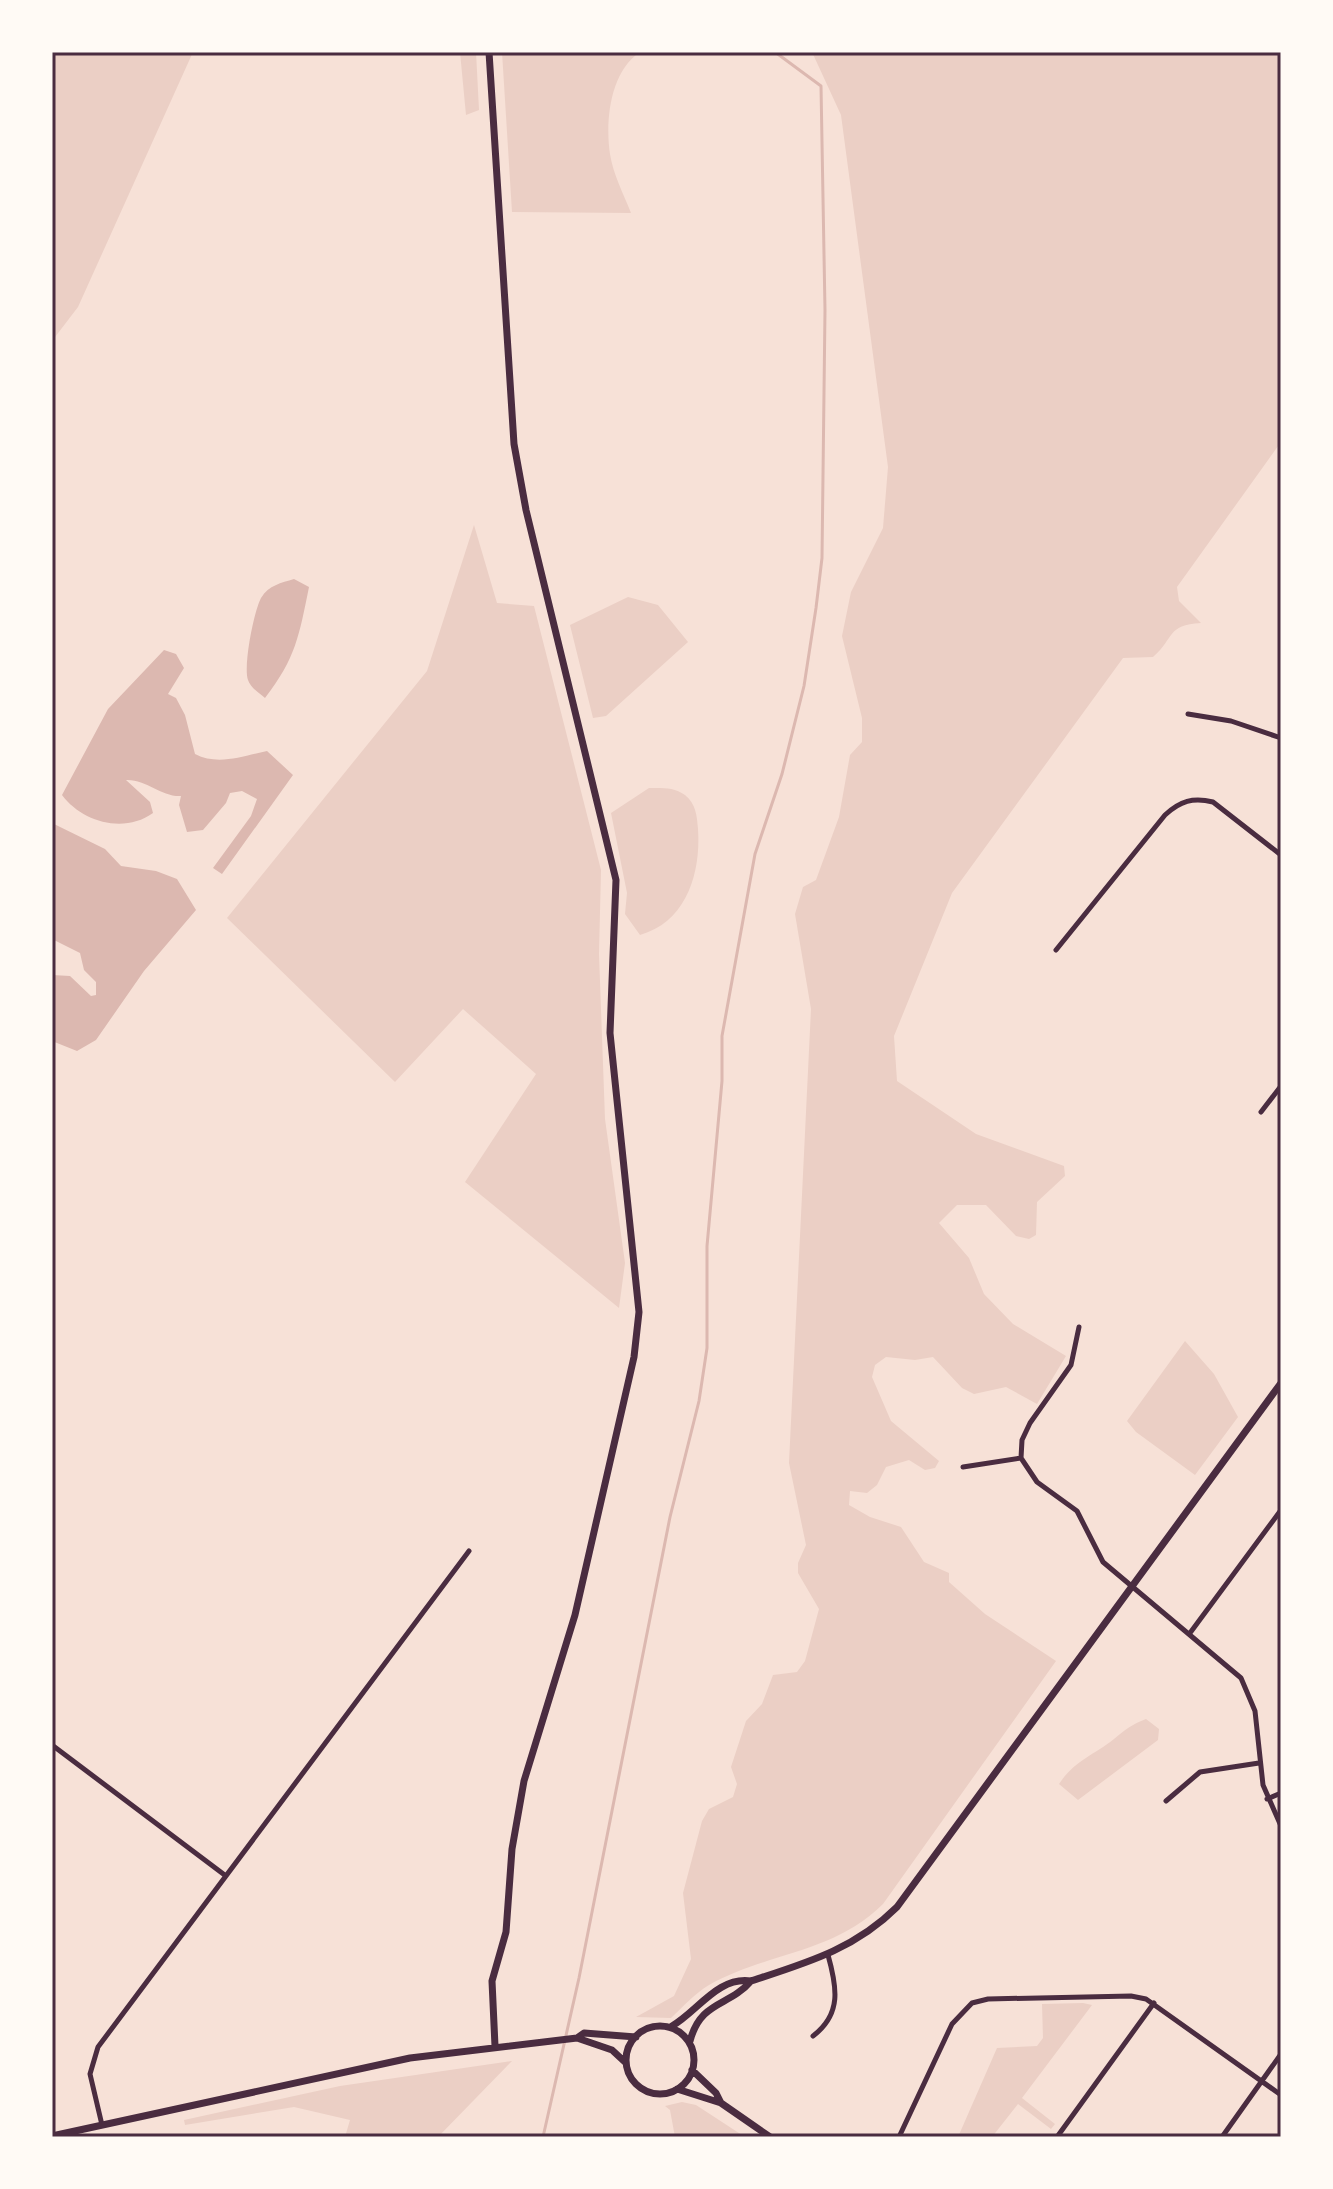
<svg xmlns="http://www.w3.org/2000/svg" width="1333" height="2189" font-family="'Nunito Sans',sans-serif">
  <style>
    .green { fill: #ebcfc5 }
    .water { fill: #dcb8b0 }
    .lines { fill: none; stroke-linecap: round; stroke-linejoin: round }
    .stream { stroke: #dcb8b0; stroke-width: 3 }
    .minor { stroke: #4a2c40; stroke-width: 5 }
    .secondary { stroke: #4a2c40; stroke-width: 7 }
    .neatline { fill: none; stroke: #4a2c40; stroke-width: 3 }
  </style>
  <rect width="100%" height="100%" fill="#f7e1d7"/>
  <!-- green -->
  <path class="green" d="M 52,52 L 193,52 L 78,307 L 52,341 Z
    M 460,52 L 476,52 L 479,110 L 466,115 Z
    M 502,52 L 640,52 C 610,72 605,121 610,154 C 613,174 624,195 631,213 L 512,212 Z
    M 812,52 L 1281,52 L 1281,442 L 1177,587 L 1179,601 L 1201,623 C 1166,625 1175,638 1153,657 L 1123,658 L 952,893 L 894,1036 L 897,1081 L 976,1134 L 1064,1166 L 1065,1176 L 1037,1202 L 1036,1235 L 1029,1239 L 1016,1236 L 986,1205 L 957,1205 L 939,1223 L 969,1258 L 984,1294 L 1013,1324 L 1066,1356 L 1037,1404 L 1006,1387 L 974,1394 L 962,1388 L 933,1357 L 915,1360 L 886,1357 L 875,1365 L 872,1377 L 891,1421 L 939,1461 L 935,1468 L 925,1470 L 909,1460 L 886,1467 L 877,1485 L 867,1493 L 850,1491 L 849,1505 L 870,1517 L 901,1527 L 924,1562 L 949,1573 L 949,1582 L 985,1614 L 1056,1661 L 883,1904 C 833,1954 767,1952 709,1985 C 694,1994 683,2007 671,2018 L 636,2017 L 674,1996 L 691,1959 L 683,1893 L 702,1821 L 709,1809 L 733,1797 L 737,1784 L 731,1767 L 746,1721 L 762,1704 L 773,1675 L 797,1672 L 805,1661 L 819,1609 L 798,1573 L 798,1563 L 806,1545 L 789,1463 L 811,1009 L 795,914 L 803,887 L 816,880 L 839,817 L 850,755 L 862,742 L 862,718 L 842,636 L 851,592 L 883,528 L 888,467 L 841,115 Z
    M 474,525 L 497,603 L 534,606 L 601,870 L 599,954 L 605,1119 L 625,1263 L 619,1308 L 465,1182 L 536,1074 L 463,1009 L 395,1082 L 227,918 L 427,671 Z
    M 628,597 L 658,605 L 688,642 L 606,716 L 593,718 L 570,625 Z
    M 649,788 C 662,788 674,787 685,795 C 696,804 697,816 698,829 C 701,872 687,922 640,935 L 625,914 L 627,893 L 611,813 Z
    M 1185,1341 L 1214,1374 L 1238,1417 L 1195,1475 L 1136,1432 L 1127,1421 Z
    M 1146,1719 L 1159,1729 L 1158,1740 L 1078,1800 L 1059,1784 C 1074,1761 1094,1755 1114,1739 C 1125,1730 1132,1724 1146,1719 Z
    M 1083,2003 L 1092,2005 L 1022,2098 L 1055,2124 L 1051,2129 L 1018,2104 L 992,2137 L 958,2137 L 997,2048 L 1037,2046 L 1043,2038 L 1042,2004 Z
    M 512,2061 L 438,2137 L 345,2137 L 350,2120 L 294,2107 L 185,2125 L 184,2120 L 340,2086 Z
    M 682,2102 L 696,2105 L 745,2137 L 675,2137 L 670,2110 L 665,2106 Z"/>
  <!-- water -->
  <path class="water" d="M 294,579 L 309,587 C 299,636 296,658 265,698 C 259,693 250,687 248,680 C 243,666 254,611 261,598 C 269,585 281,583 294,579 Z
    M 164,650 L 176,654 L 184,668 L 168,694 L 176,698 L 185,715 L 195,754 C 218,766 243,756 267,751 L 293,775 L 222,874 L 213,868 L 251,816 L 257,799 L 242,791 L 230,793 L 226,803 L 203,830 L 187,832 L 179,805 L 181,796 C 161,797 146,779 126,780 L 150,802 L 153,813 C 124,834 82,822 62,795 L 108,709 Z
    M 54,824 L 105,849 L 121,866 L 156,871 L 177,879 L 196,910 L 144,971 L 96,1040 L 77,1051 L 52,1041 L 52,975 L 70,976 L 91,996 L 96,995 L 96,982 L 84,970 L 80,953 L 52,939 Z"/>
  <g class="lines">
    <!-- stream -->
    <path class="stream" d="M 543,2137 L 579,1978 L 670,1517 L 699,1401 L 707,1348 L 707,1246 L 722,1081 L 722,1036 L 755,854 L 782,774 L 804,686 L 816,608 L 822,558 L 825,310 L 821,86 L 775,52"/>
    <!-- minor -->
    <path class="minor" d="M 1188,714 L 1231,721 L 1281,738
      M 1056,950 L 1165,815 C 1180,801 1193,797 1213,802 L 1281,855
      M 1261,1112 L 1281,1086
      M 1079,1327 L 1071,1365 L 1030,1423 L 1022,1440 L 1021,1458 L 1037,1482 L 1077,1511 L 1103,1562 L 1241,1678 L 1255,1711 L 1263,1785 L 1281,1826
      M 963,1467 L 1021,1458
      M 1190,1633 L 1281,1510
      M 52,1745 L 226,1876
      M 1267,1799 L 1281,1793
      M 1166,1801 L 1200,1772 L 1259,1763
      M 813,2036 C 842,2014 837,1987 828,1955
      M 102,2125 L 90,2074 L 98,2047 L 469,1551
      M 899,2137 L 952,2024 L 972,2003 L 988,1999 L 1131,1996 L 1146,1999 L 1281,2095
      M 1057,2137 L 1154,2003
      M 1222,2137 L 1281,2054"/>
    <!-- secondary -->
    <path class="secondary" d="M 489,52 L 514,444 L 526,510 L 616,880 L 610,1033 L 639,1312 L 634,1357 L 575,1615 L 524,1781 L 512,1849 L 506,1932 L 492,1981 L 495,2046
      M626 2060a34 34 0 1 1 68 0a34 34 0 1 1-68 0Z
      M 672,2026 C 697,2012 718,1976 751,1981 C 806,1963 855,1949 897,1907 L 1281,1383
      M 577,2038 L 612,2050 L 626,2063
      M 690,2041 C 701,2000 729,2007 751,1981
      M 692,2070 L 716,2093 L 721,2103
      M 677,2089 L 721,2103 L 770,2137
      M 52,2136 L 410,2058 L 577,2038 L 584,2033 L 636,2037"/>
  </g>
  <!-- border -->
  <rect width="1333" height="2189" fill="none" stroke="#fffaf5" stroke-width="108"/>
  <rect x="54" y="54" width="1225" height="2081" class="neatline"/>
</svg>
